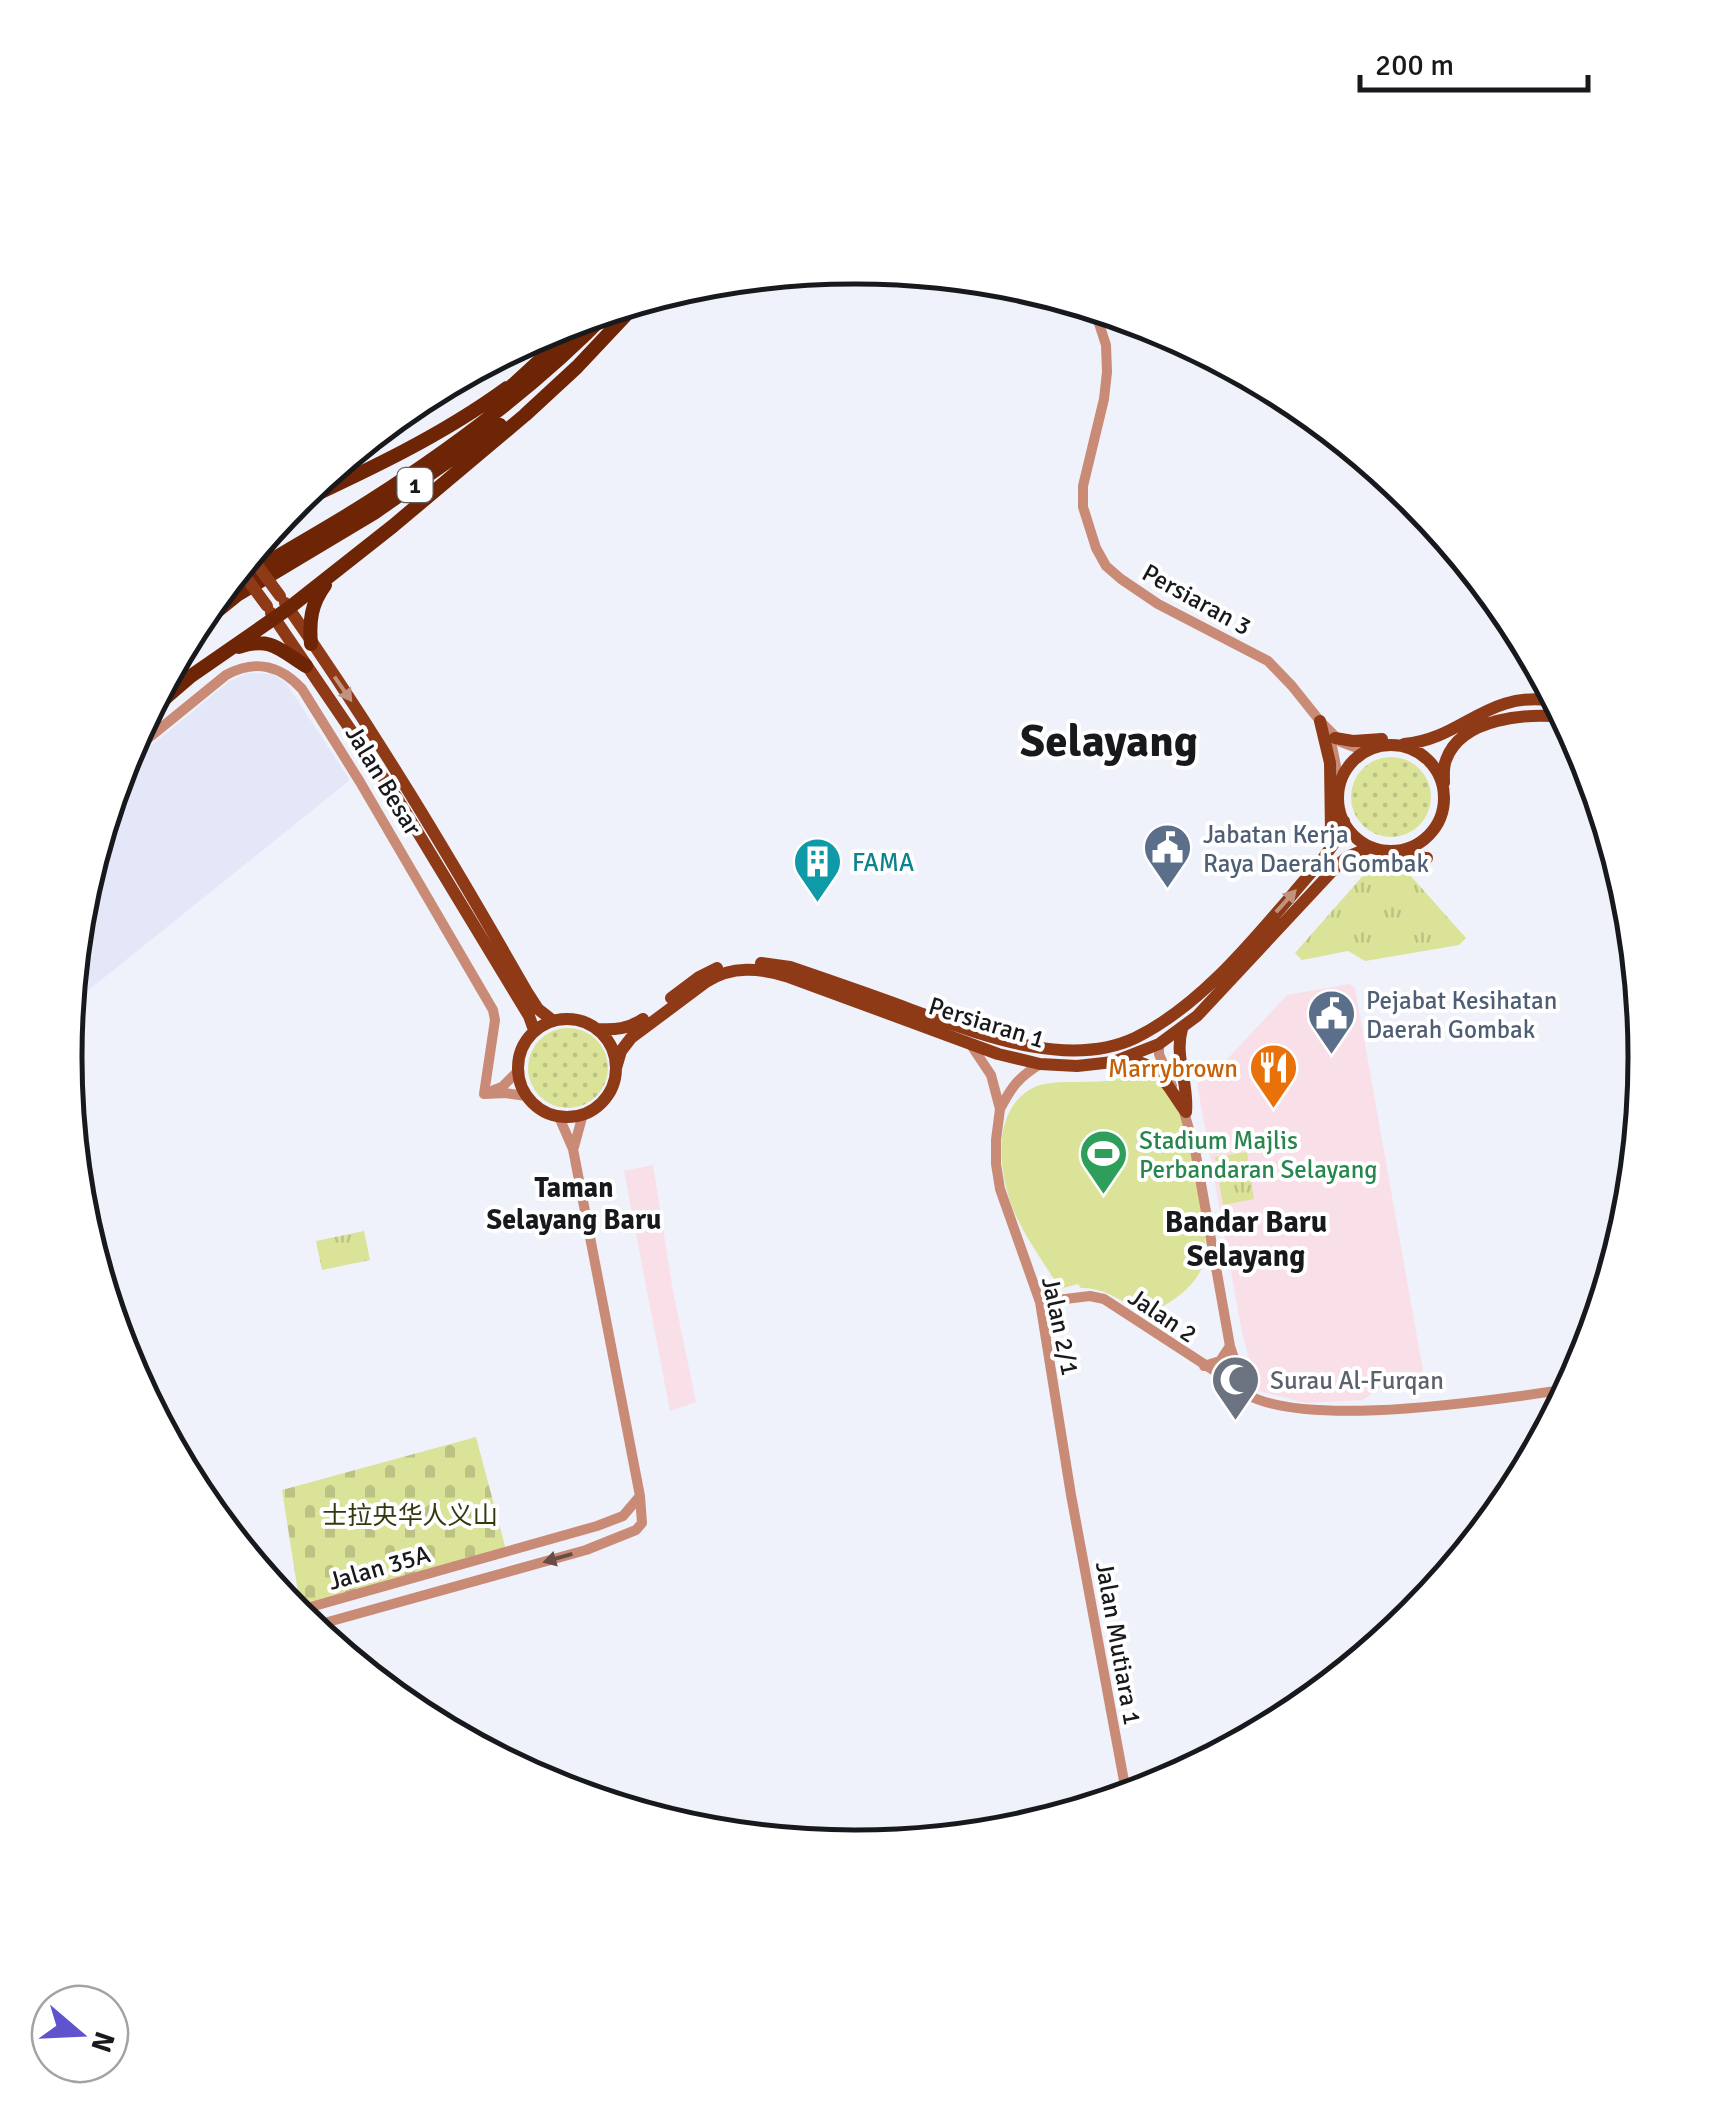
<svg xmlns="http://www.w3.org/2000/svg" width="1710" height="2114" font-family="Signika,'Noto Sans SC',sans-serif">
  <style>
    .commercial { fill: #f9e0e8 }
    .built { fill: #e3e7f8 }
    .grass { fill: url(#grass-dots) }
    .cemetery { fill: url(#cemetery-stones) }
    .park { fill: url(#park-tufts) }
    .pitch { fill: #dbe398 }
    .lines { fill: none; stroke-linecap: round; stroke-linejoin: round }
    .minor { stroke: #c98b75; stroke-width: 10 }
    .major { stroke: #8e3a17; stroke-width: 12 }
    .highway { stroke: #6d2505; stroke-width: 14 }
    .major-bridge { stroke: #8e3a17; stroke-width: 12 }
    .oneway { fill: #c1937f }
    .oneway2 { fill: #684c45 }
    .labels { text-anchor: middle; stroke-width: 8; stroke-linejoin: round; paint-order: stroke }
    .shield { fill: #fff; stroke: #5d5e61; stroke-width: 2.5 }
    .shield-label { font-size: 22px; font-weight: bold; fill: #18191d }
    .street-label { font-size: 25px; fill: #18191d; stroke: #fff }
    .service-label { font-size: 25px; fill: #4e5e75; stroke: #fff; text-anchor: start }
    .culture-label { font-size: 25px; fill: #0d838f; stroke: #fff; text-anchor: start }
    .food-label { font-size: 25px; fill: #c56008; stroke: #fff; text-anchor: end }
    .leisure-label { font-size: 25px; fill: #27864d; stroke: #fff; text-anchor: start }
    .worship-label { font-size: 25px; fill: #5b616d; stroke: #fff; text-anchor: start }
    .park-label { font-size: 25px; fill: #35380f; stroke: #fff }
    .neighbourhood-label { font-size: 28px; font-weight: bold; fill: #18191d; stroke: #fff }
    .quarter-label { font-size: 30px; font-weight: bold; fill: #18191d; stroke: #fff }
    .town-label { font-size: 45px; font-weight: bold; fill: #18191d; stroke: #fff }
    .rim { fill: none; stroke: #18191d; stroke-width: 5 }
  </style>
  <defs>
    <pattern id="grass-dots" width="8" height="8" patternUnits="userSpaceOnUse" patternTransform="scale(2.5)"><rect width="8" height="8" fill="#dbe398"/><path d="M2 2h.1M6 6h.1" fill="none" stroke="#bbc283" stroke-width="1.8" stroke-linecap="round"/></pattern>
    <pattern id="cemetery-stones" width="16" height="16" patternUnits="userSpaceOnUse" patternTransform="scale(2.5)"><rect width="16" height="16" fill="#dbe398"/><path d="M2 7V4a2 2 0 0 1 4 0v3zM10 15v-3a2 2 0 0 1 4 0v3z" fill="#bbc283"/></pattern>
    <pattern id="park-tufts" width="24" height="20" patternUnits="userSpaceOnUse" patternTransform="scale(2.5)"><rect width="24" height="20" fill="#dbe398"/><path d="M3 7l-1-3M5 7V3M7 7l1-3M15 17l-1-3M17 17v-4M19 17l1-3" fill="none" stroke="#bbc283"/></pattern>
  </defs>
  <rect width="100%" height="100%" fill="#eff1fb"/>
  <!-- commercial -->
  <path class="commercial" d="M 528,341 L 466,389 L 411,417 L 389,423 L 417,400 Z
    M 1349,984 L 1355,988 L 1424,1376 L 1418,1380 L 1384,1384 L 1363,1400 L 1306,1403 L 1258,1391 L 1242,1332 L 1197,1084 L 1218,1069 L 1287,995 Z
    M 653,1165 L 673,1291 L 696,1402 L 670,1411 L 624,1171 Z"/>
  <!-- built -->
  <path class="built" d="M 248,673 L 273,674 L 286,683 L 350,780 L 70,1005 L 80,902 L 121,770 L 230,681 Z"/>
  <!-- grass -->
  <path class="grass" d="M1351 797a40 40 0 1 1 80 0a40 40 0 1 1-80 0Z
    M528 1068a40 40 0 1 1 80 0a40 40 0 1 1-80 0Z"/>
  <!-- cemetery -->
  <path class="cemetery" d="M 476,1437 L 506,1550 L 300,1605 L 282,1490 Z"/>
  <!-- park -->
  <path class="park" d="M 1394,868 L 1409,874 L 1466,938 L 1459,945 L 1365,961 L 1348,951 L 1302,960 L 1295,953 L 1368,870 Z
    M 1247,1152 L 1254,1199 L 1223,1205 L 1215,1157 Z
    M 364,1231 L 370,1260 L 322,1270 L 316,1241 Z"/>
  <!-- pitch -->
  <path class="pitch" d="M 1143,1071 C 1157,1076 1172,1097 1178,1111 C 1188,1134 1210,1235 1205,1257 C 1200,1286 1170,1304 1146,1315 C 1126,1304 1105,1287 1081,1288 L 1078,1284 L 1060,1289 C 1045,1264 1024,1236 1013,1209 C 998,1171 990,1106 1037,1086 C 1053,1080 1087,1083 1106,1081 C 1119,1079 1131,1074 1143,1071 Z"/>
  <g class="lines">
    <!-- minor -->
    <path class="minor" d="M 1094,308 L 1106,345 L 1107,372 L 1104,399 L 1083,486 L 1083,507 L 1096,548 L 1106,566 L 1121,579 L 1158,604 L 1268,661 L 1292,686 L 1320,721 L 1341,742 L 1357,748 L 1374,748
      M 1330,736 L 1340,786
      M 124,758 L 226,675 C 256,659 280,665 302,689 L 360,782 L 493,1010 L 495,1020 L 484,1094
      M 1159,1044 L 1159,1054 L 1172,1086
      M 971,1045 L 991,1075 L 1000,1109 L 996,1140 L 996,1164 L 1000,1189 L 1040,1302 L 1071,1495 L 1124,1781 L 1122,1798
      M 494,1090 L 502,1087 L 517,1072
      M 484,1094 L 505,1093 L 526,1096
      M 1182,1105 L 1195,1150 L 1230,1346 L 1238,1370
      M 1000,1109 C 1012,1086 1018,1078 1040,1064
      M 574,1147 L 583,1114
      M 1040,1302 L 1090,1296 L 1104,1299 L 1227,1379
      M 1204,1366 L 1220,1361 L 1230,1346
      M1226 1375a7 7 0 1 1 14 0a7 7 0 1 1-14 0Z
      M 1232,1382 C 1272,1437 1505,1398 1569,1389
      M 293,1612 L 597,1526 L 623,1516 L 640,1496
      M 310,1627 L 586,1550 L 636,1530 L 642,1523 L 640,1496 L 573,1149 L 559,1117"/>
    <!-- major -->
    <path class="major" d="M 285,603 C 373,728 451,859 527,992 L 538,1009 L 552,1020
      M 271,613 L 397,798 L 529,1016 L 534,1030
      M 1320,721 L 1330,763 L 1331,832 L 1329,842
      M 1335,738 L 1353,741 L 1382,739
      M 1404,744 C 1464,739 1486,689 1556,701
      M1338 798a53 53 0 1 1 106 0a53 53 0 1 1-106 0Z
      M 1444,783 C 1444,775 1443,767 1446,760 C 1461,717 1528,713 1565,717
      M 1394,856 L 1427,858
      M 761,963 L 790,967 C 831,981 872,995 912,1010 C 977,1033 1067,1070 1135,1038 C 1209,1002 1268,921 1322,860 L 1337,839 L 1344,821
      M 671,998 L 699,977 L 717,968
      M518 1068a49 49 0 1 1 98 0a49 49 0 1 1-98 0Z
      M 598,1029 C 615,1030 628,1029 643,1019
      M 1182,1029 C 1174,1056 1189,1084 1186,1112
      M 1128,1059 C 1161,1065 1168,1088 1186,1112
      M 616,1068 L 621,1051 L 631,1038 L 706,982 C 732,965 760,968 789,977 L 998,1054 L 1040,1064 L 1077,1066 L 1113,1062 L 1159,1044 L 1197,1016 L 1337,866 L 1347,857 L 1371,847"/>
    <!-- highway -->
    <path class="highway" d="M 619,322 L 639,301
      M 503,394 L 587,317
      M 289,507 C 364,472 440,437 507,388
      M 219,593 C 268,560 320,533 370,501 C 456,446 539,384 610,310
      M 190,633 L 237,595 L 374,513 L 500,425
      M 311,644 C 309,621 311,604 325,585
      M 239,647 C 271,636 280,650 306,666
      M 148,713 L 191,676 L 289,608 L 393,526 L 525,415 L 577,367 L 625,316"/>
    <!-- major-bridge -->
    <path class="major-bridge" d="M 250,555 L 280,596
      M 239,568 L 267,606"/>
  </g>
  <!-- one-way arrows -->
  <defs><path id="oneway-solid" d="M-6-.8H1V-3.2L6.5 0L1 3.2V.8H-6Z" transform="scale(2.5)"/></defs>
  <g class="oneway">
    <use href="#oneway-solid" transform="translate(343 689) rotate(55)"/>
    <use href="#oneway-solid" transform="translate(1286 901) rotate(-48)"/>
  </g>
  <use class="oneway2" href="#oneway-solid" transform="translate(558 1558) rotate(164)"/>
  <!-- icons -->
  <defs>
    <symbol id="civic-pin" viewBox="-11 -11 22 30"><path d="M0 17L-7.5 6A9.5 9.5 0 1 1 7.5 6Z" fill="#5c6f8a" stroke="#fff"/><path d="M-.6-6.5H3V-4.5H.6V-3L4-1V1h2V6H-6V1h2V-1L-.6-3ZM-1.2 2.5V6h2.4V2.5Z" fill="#fff"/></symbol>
    <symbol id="building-pin" viewBox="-11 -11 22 30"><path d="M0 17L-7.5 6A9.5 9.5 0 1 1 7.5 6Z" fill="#0f9aa8" stroke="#fff"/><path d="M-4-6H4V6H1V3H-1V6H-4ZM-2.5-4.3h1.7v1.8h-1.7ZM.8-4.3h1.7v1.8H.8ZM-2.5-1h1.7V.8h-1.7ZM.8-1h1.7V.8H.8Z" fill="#fff"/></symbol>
    <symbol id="restaurant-pin" viewBox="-11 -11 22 30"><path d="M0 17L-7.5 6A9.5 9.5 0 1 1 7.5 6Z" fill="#e8710a" stroke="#fff"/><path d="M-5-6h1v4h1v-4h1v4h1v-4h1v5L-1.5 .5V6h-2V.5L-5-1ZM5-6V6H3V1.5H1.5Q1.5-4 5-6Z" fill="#fff"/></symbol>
    <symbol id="stadium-pin" viewBox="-11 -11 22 30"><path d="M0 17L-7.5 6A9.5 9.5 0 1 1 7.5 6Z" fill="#2e9e5b" stroke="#fff"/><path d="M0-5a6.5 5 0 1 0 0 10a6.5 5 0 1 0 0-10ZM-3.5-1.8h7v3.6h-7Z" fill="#fff"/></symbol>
    <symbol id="mosque-pin" viewBox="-11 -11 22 30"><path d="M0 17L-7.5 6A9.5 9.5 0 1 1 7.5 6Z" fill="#6b7280" stroke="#fff"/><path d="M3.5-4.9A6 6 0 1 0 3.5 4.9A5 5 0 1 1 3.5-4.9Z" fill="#fff"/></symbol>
  </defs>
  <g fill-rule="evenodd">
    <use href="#civic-pin" x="1140" y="820" width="55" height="75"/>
    <use href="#building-pin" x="790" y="834" width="55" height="75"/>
    <use href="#civic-pin" x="1304" y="986" width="55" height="75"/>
    <use href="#restaurant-pin" x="1246" y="1040" width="55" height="75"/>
    <use href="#stadium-pin" x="1076" y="1126" width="55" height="75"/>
    <use href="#mosque-pin" x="1208" y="1352" width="55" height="75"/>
  </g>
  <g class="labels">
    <!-- shield labels -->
    <rect class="shield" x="397.5" y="468" width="35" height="34" rx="8"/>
    <g class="shield-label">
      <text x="415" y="493">1</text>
    </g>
    <!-- street labels -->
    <g class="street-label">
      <text transform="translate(1197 599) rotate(29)" y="9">Persiaran 3</text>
      <text transform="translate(384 780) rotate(59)" y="9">Jalan Besar</text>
      <text transform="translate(987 1022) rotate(17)" y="9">Persiaran 1</text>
      <text transform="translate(1163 1315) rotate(34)" y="9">Jalan 2</text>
      <text transform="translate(1061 1326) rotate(78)" y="9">Jalan 2/1</text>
      <text transform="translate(379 1567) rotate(-16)" y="9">Jalan 35A</text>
      <text transform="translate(1119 1643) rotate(80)" y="9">Jalan Mutiara 1</text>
    </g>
    <!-- service labels -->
    <g class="service-label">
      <text x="1203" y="843">Jabatan Kerja<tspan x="1203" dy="29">Raya Daerah Gombak</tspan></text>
      <text x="1366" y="1009">Pejabat Kesihatan<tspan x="1366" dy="29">Daerah Gombak</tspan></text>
    </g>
    <!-- culture labels -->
    <g class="culture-label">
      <text x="852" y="871">FAMA</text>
    </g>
    <!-- food labels -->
    <g class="food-label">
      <text x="1238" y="1077">Marrybrown</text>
    </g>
    <!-- leisure labels -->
    <g class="leisure-label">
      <text x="1139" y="1149">Stadium Majlis<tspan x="1139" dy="29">Perbandaran Selayang</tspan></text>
    </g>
    <!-- worship labels -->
    <g class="worship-label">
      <text x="1270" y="1389">Surau Al-Furqan</text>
    </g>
    <!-- park labels -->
    <g class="park-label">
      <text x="410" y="1524">士拉央华人义山</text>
    </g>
    <!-- neighbourhood labels -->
    <g class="neighbourhood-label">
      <text x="574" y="1197">Taman<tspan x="574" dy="32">Selayang Baru</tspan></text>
    </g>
    <!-- quarter labels -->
    <g class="quarter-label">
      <text x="1246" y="1232">Bandar Baru<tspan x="1246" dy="34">Selayang</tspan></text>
    </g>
    <!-- town labels -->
    <g class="town-label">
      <text x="1109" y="756">Selayang</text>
    </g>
  </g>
  <!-- crop -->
  <path d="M0 0H1710V2114H0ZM854 284H856A772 772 0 0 1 1628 1056V1058A772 772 0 0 1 856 1830H854A772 772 0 0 1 82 1058V1056A772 772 0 0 1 854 284Z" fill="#fff" fill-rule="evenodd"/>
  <path class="rim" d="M854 284H856A772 772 0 0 1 1628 1056V1058A772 772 0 0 1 856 1830H854A772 772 0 0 1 82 1058V1056A772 772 0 0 1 854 284Z"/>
  <!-- north arrow -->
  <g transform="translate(80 2034) rotate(109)"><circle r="48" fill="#ffffff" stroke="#a3a3a5" stroke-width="2.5"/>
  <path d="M0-8L18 38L0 25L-18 38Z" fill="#5f54cd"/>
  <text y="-15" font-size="28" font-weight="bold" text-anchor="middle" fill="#18191d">N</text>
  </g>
  <!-- scale -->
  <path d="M1360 75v15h228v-15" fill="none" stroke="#18191d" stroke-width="5"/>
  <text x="1375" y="75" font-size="30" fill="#18191d" stroke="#ffffff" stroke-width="8" paint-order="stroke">200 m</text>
</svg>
